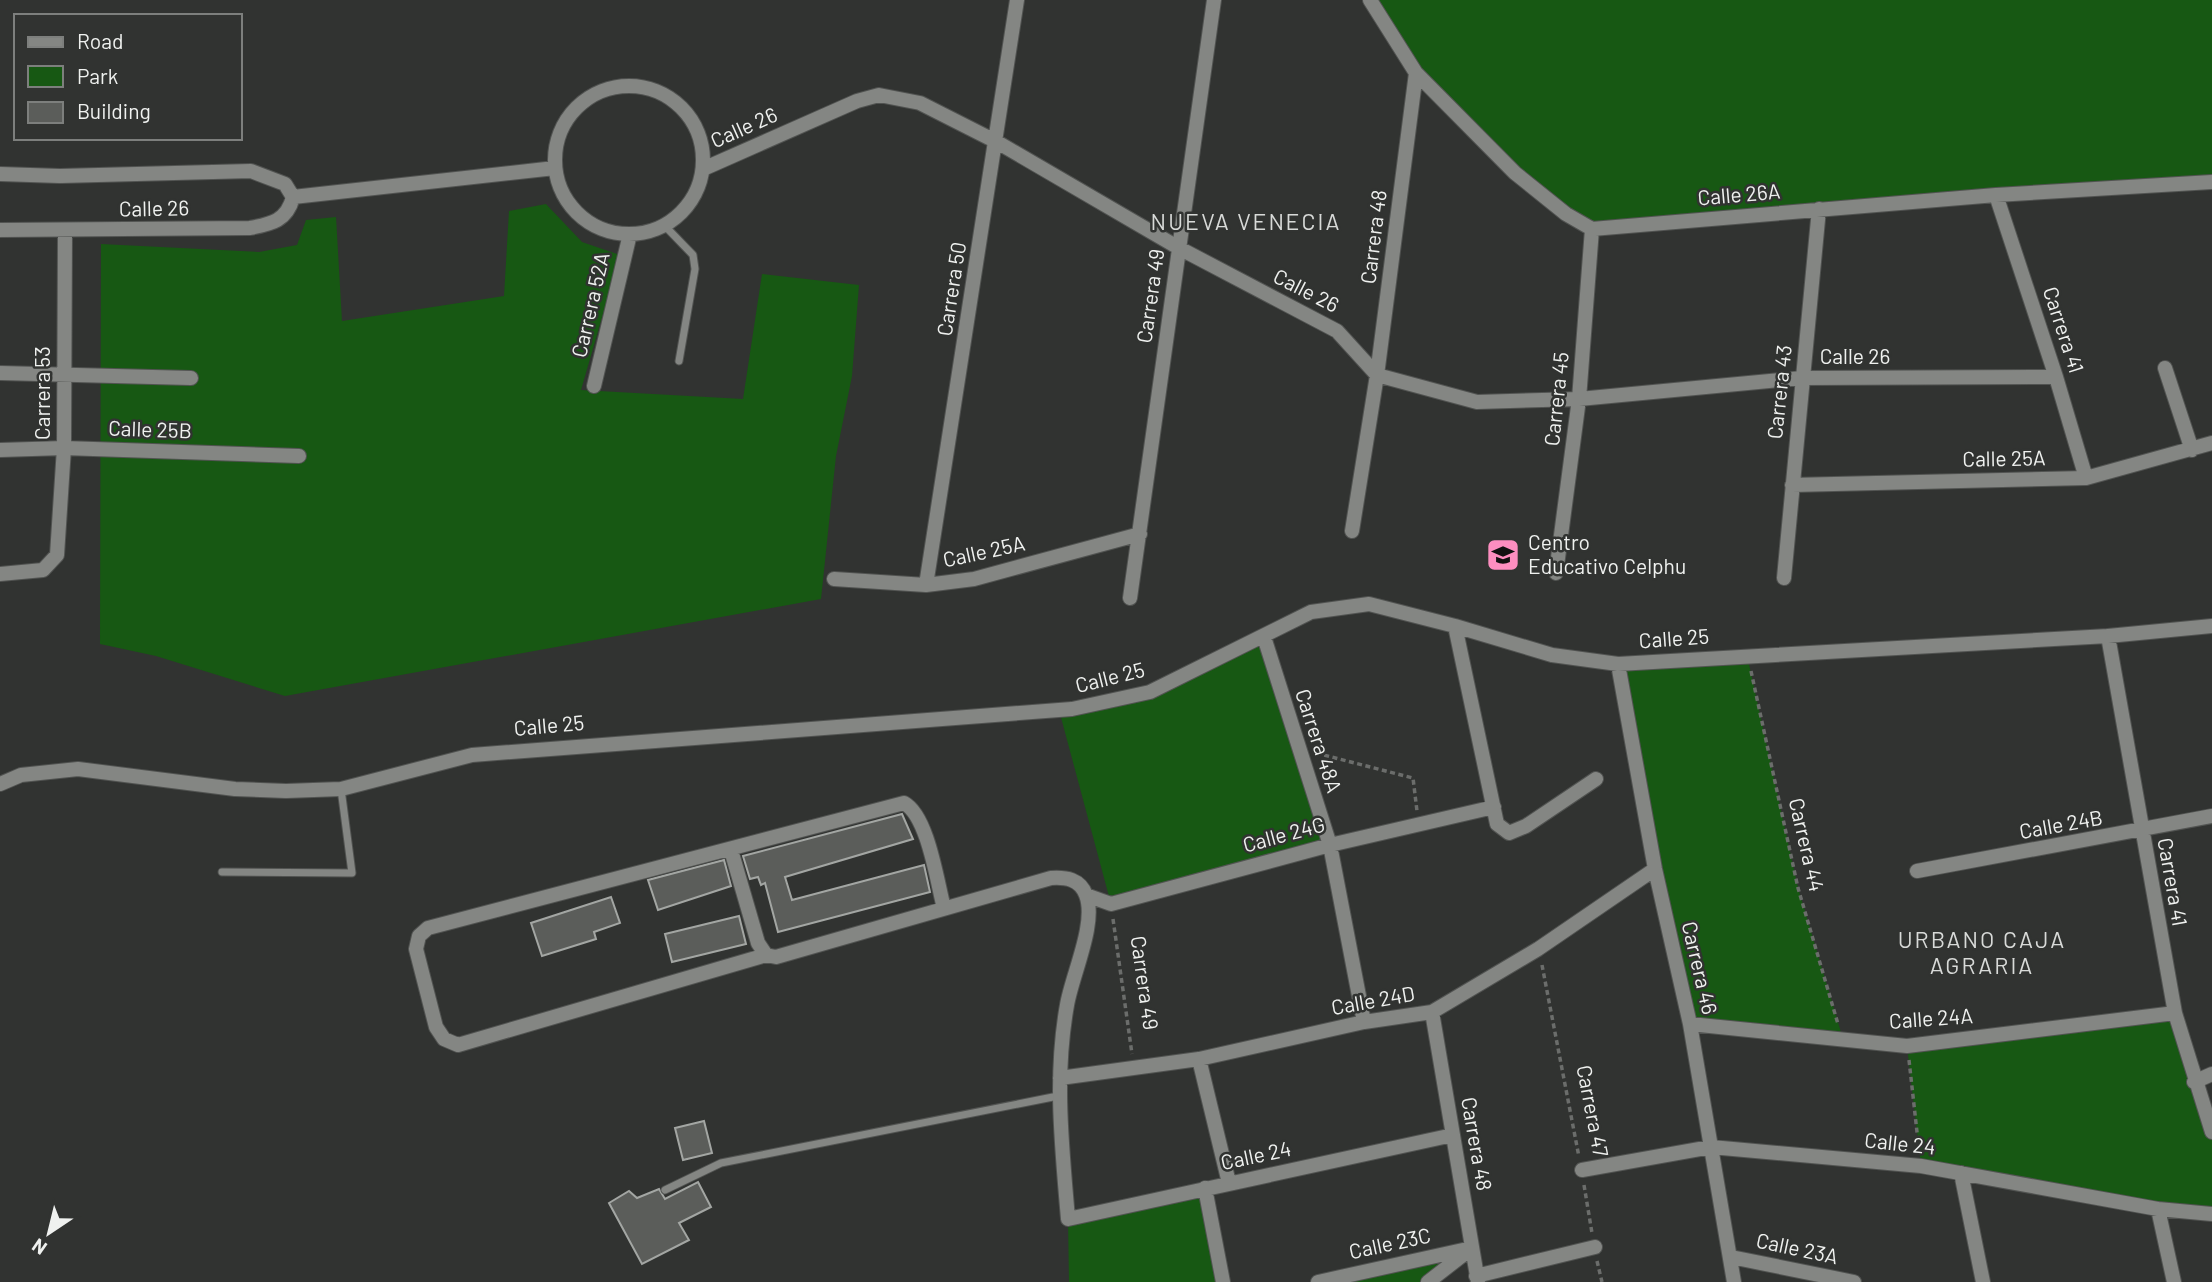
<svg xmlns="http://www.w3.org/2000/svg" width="2212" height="1282" font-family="Barlow,sans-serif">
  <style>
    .green { fill: #175813 }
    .building { fill: #5b5d5a; stroke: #a3a6a3; stroke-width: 2 }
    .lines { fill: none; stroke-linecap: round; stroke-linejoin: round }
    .lane-casing { stroke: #515351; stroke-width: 9 }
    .street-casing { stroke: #515351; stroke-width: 16 }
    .path { stroke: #6b6d6b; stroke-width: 3.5; stroke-dasharray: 5 3.5; stroke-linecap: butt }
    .lane { stroke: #848683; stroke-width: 7 }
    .street { stroke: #848683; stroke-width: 14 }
    .labels { text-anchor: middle; stroke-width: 5; stroke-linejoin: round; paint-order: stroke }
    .street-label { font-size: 21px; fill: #eff1ef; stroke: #313331 }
    .poi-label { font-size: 21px; fill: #eff1ef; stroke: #313331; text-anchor: start }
    .neighbourhood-label { font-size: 23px; letter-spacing: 2px; fill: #d8dad8; stroke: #313331 }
  </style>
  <rect width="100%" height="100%" fill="#313331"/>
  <!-- green -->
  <path class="green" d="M 1370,0 L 2212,0 L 2212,182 L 1592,229 L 1515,173 L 1416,73 Z
    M 546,204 L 582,242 L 620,255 L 581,390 L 743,399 L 762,274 L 859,285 L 852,376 L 836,456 L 821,599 L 285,696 L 156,656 L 100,644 L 101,244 L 259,252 L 297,245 L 306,220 L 336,217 L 342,321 L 504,296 L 509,211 Z
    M 1264,637 L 1330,845 L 1111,904 L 1059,710 L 1150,692 Z
    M 1747,655 L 1798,888 L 1843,1039 L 1690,1024 L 1618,664 Z
    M 2175,1013 L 2212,1122 L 2212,1212 L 1921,1166 L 1907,1046 Z
    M 1205,1188 L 1223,1282 L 1069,1282 L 1068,1219 Z
    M 1472,1248 L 1427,1282 L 1318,1282 Z"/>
  <!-- building -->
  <path class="building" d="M 902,814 L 913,839 L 785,877 L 792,900 L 924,865 L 930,892 L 778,932 L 765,883 L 761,885 L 758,877 L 750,879 L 743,856 Z
    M 724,860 L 731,886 L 658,910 L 648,880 Z
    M 611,897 L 620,923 L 594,932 L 596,939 L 542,956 L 531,923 Z
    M 739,916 L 746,944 L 672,962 L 665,934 Z
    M 704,1121 L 712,1153 L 683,1160 L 675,1128 Z
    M 698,1182 L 711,1207 L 679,1223 L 689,1240 L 642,1264 L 609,1203 L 629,1191 L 637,1198 L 659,1189 L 665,1199 Z"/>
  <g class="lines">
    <defs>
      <path id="lane" d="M 664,225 L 693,255 L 695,269 L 679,361
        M 222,872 L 352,873 L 341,789
        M 665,1190 L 721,1163 L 1058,1096"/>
      <path id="street" d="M 1370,0 L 1416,73 L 1515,173 L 1566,214 L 1592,229 L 1996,195 L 2212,182
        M555 160a74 74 0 1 1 148 0a74 74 0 1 1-148 0Z
        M 703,169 L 857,101 L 879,95 L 920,103 L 997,142 L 1179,248 L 1337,331 L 1377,375 L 1477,402 L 1579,399 L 1802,378 L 2056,377
        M 0,174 L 60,176 L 251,171 L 285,184 L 293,197 C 287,221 271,224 250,228 L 0,230
        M 1996,195 L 2056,377 L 2086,478
        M 293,197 L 555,168
        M 2165,368 L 2192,450
        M 0,373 L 191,378
        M 594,386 L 630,234
        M 0,450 L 64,448 L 299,456
        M 1792,485 L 2086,478 L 2212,443
        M 1352,531 L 1377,375 L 1416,73
        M 1556,573 L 1579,399 L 1592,229
        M 0,574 L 43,570 L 57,555 L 64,448 L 65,231
        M 1784,578 L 1819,209
        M 834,579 L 926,585 L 974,579 L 1140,534
        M 926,585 L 1017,0
        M 1130,598 L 1214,0
        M 1455,626 L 1497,824 L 1509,833 L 1526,826 L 1596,779
        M 2108,636 L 2175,1013 L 2212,1132
        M 1264,637 L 1330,845 L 1364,1022
        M 1618,664 L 1655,869 L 1690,1024 L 1734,1282
        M 0,784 L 21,775 L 78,769 L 235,789 L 286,791 L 341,789 L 472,755 L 1072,709 L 1150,692 L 1311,612 L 1369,604 L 1455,626 L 1552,655 L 1618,664 L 2108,636 L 2212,626
        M 731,850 L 758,943 L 766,955 L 776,957 L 1051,878 C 1066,877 1080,879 1086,895 C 1097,923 1072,975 1067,1005 C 1054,1077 1062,1147 1068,1219 L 1453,1135
        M 1917,871 L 2212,816
        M 1086,895 L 1111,904 L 1330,845 L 1494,807
        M 766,955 L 458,1045 L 444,1039 L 436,1027 L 416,949 L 419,936 L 428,928 L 904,803 C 928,816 937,882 944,908
        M 1432,1012 L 1478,1282
        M 1690,1024 L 1907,1046 L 2175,1013
        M 1199,1059 L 1229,1183
        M 1060,1078 L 1199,1059 L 1364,1022 L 1432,1012 L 1538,949 L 1655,869
        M 2194,1082 L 2212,1074
        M 1582,1170 L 1711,1147 L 1921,1166 L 2158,1209 L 2212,1214
        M 1961,1173 L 1983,1282
        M 1205,1188 L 1223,1282
        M 2158,1209 L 2174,1282
        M 1731,1257 L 1854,1282
        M 1476,1276 L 1595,1247
        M 1318,1282 L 1472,1248
        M 1428,1282 L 1468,1251"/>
    </defs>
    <!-- lane casing -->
    <use href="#lane" class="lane-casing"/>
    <!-- street casing -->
    <use href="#street" class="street-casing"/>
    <!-- path -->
    <path class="path" d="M 1751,671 L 1798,888 L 1838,1024
      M 1316,753 L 1413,778 L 1417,811
      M 1113,919 L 1132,1054
      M 1542,965 L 1579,1157
      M 1909,1060 L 1919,1150
      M 1584,1185 L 1592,1233
      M 1597,1261 L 1602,1282"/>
    <!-- lane -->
    <use href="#lane" class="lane"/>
    <!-- street -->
    <use href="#street" class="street"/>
  </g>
  <!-- icons -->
  <defs>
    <symbol id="school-square" viewBox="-11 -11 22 22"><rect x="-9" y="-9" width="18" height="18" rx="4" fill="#fd8ec0" stroke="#313331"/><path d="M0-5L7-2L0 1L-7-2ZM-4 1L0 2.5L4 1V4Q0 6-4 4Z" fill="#111"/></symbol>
  </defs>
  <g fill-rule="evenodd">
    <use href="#school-square" x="1484" y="536" width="38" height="38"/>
  </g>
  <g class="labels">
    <!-- street labels -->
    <g class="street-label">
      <text transform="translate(744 128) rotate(-24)" y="7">Calle 26</text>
      <text transform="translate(1739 195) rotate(-5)" y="7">Calle 26A</text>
      <text transform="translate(154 209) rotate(-1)" y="7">Calle 26</text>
      <text transform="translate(1374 237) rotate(-83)" y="7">Carrera 48</text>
      <text transform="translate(952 289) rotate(-81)" y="7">Carrera 50</text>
      <text transform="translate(1306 291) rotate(27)" y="7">Calle 26</text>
      <text transform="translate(1151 296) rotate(-82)" y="7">Carrera 49</text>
      <text transform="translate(591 305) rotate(-77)" y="7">Carrera 52A</text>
      <text transform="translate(2063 330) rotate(72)" y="7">Carrera 41</text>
      <text x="1855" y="364">Calle 26</text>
      <text transform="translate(1780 392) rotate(-84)" y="7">Carrera 43</text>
      <text transform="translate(43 393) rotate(-90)" y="7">Carrera 53</text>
      <text transform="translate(1557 399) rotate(-84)" y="7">Carrera 45</text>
      <text transform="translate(150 430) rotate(2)" y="7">Calle 25B</text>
      <text transform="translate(2004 459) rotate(-1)" y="7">Calle 25A</text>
      <text transform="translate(984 552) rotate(-12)" y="7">Calle 25A</text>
      <text transform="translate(1674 639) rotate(-4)" y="7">Calle 25</text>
      <text transform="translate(1110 678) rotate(-14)" y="7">Calle 25</text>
      <text transform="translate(549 726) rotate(-5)" y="7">Calle 25</text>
      <text transform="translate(1318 741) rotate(72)" y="7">Carrera 48A</text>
      <text transform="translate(2061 825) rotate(-10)" y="7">Calle 24B</text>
      <text transform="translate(1284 835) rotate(-15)" y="7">Calle 24G</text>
      <text transform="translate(1806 845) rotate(77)" y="7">Carrera 44</text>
      <text transform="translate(2172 882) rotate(80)" y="7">Carrera 41</text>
      <text transform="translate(1699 968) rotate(77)" y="7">Carrera 46</text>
      <text transform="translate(1144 983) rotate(82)" y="7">Carrera 49</text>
      <text transform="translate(1373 1001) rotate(-10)" y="7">Calle 24D</text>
      <text transform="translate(1931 1019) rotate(-4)" y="7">Calle 24A</text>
      <text transform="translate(1592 1111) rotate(79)" y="7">Carrera 47</text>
      <text transform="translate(1476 1144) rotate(80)" y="7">Carrera 48</text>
      <text transform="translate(1900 1144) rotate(6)" y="7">Calle 24</text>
      <text transform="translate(1256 1156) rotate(-12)" y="7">Calle 24</text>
      <text transform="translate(1390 1244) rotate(-12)" y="7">Calle 23C</text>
      <text transform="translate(1797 1249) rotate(12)" y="7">Calle 23A</text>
    </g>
    <!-- poi labels -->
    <g class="poi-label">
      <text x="1528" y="550">Centro<tspan x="1528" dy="24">Educativo Celphu</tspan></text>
    </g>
    <!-- neighbourhood labels -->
    <g class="neighbourhood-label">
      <text x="1246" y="230">NUEVA VENECIA</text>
      <text x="1982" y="948">URBANO CAJA<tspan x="1982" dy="26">AGRARIA</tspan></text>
    </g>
  </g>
  <!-- legend -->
  <rect x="14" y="14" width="228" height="126" fill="#313331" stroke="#7d7f7d" stroke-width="2"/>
  <rect x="28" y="37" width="35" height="10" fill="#848683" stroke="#7d7f7d" stroke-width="2"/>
  <text x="77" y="49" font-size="21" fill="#eff1ef">Road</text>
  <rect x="28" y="66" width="35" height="21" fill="#175813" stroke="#7d7f7d" stroke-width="2"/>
  <text x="77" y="84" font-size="21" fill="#eff1ef">Park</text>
  <rect x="28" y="102" width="35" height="21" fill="#5b5d5a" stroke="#7d7f7d" stroke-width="2"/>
  <text x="77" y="119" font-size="21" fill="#eff1ef">Building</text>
  <!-- north arrow -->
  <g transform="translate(49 1233) rotate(215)" stroke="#313331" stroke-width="5" paint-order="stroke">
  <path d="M0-5L12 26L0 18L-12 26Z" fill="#eff1ef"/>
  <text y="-10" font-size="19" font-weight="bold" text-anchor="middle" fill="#eff1ef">N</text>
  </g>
</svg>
